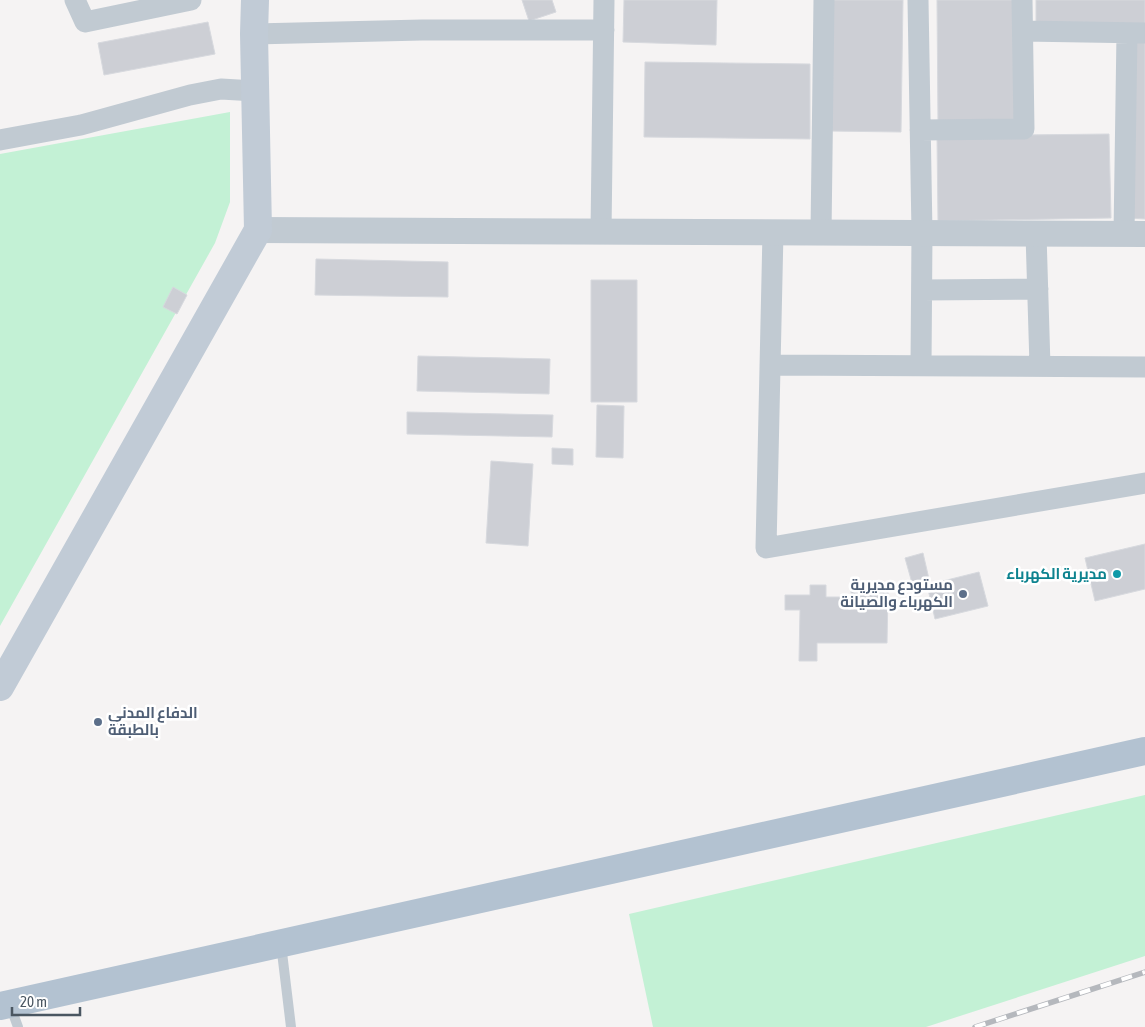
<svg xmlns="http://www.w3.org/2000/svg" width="1145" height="1027" font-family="'Asap Condensed',Cairo,sans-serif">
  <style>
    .green { fill: #c3f1d5 }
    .building { fill: #cdcfd5; stroke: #d7d9de }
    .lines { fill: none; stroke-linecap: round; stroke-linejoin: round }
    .service { stroke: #c1cad2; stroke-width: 10 }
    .minor { stroke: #c1cad2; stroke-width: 21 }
    .tertiary { stroke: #c1cad2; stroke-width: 26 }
    .secondary { stroke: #c1cbd6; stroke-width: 28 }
    .primary { stroke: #b3c2d1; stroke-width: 28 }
    .rail-casing { stroke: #b5b8bd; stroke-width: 5.5 }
    .rail { stroke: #fff; stroke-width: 4; stroke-dasharray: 11; stroke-linecap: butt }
    .culture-dot { fill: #0f9aa8; stroke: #fff; stroke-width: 2 }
    .service-dot { fill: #5c6f8a; stroke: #fff; stroke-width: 2 }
    .labels { text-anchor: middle; stroke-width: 5; stroke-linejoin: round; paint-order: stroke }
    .culture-label { font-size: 15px; font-weight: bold; fill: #0d838f; stroke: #fff; text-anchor: end }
    .service-label { font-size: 15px; font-weight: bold; fill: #4e5e75; stroke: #fff; text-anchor: end }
  </style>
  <rect width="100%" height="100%" fill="#f5f3f3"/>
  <!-- green -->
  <path class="green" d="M 230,112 L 230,202 L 215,243 L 0,626 L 0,154 Z
    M 1145,795 L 1145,956 L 926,1027 L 653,1027 L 629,914 Z"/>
  <!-- building -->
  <path class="building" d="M 522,0 L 552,0 L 556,12 L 529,21 Z
    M 624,0 L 717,0 L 716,45 L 623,42 Z
    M 830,0 L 903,0 L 901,132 L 829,131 Z
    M 937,0 L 1015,0 L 1015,124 L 938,125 Z
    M 1036,0 L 1145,0 L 1145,26 L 1036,26 Z
    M 208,22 L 215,54 L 104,75 L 98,43 Z
    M 1135,36 L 1145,36 L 1145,219 L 1129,218 Z
    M 645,62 L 810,64 L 810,139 L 644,137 Z
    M 1109,134 L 1111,218 L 938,221 L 937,136 Z
    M 316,259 L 448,262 L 448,297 L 315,295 Z
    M 591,280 L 637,280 L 637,402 L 591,402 Z
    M 173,287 L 187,295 L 177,314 L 163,307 Z
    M 418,356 L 550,359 L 549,394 L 417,391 Z
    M 597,405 L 624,406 L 623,458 L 596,457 Z
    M 407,412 L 553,415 L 552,437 L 407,434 Z
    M 552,448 L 573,449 L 573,465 L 552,464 Z
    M 491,461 L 533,464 L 528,546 L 486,543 Z
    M 1145,544 L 1145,589 L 1095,601 L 1085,558 Z
    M 923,553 L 929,579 L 912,583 L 905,558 Z
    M 979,572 L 988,606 L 935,619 L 927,585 Z
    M 810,585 L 826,585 L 826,597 L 851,597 L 851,586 L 863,586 L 863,592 L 888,592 L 887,643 L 817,643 L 817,661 L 799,661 L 800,610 L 785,610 L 785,595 L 810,595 Z"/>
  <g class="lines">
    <!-- service -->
    <path class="service" d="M 281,944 L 291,1027
      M 10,1005 L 18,1027"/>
    <!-- minor -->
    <path class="minor" d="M 75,0 L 85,22 L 191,0
      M 918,0 L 922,233 L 921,366
      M 1023,31 L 1145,33
      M 254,34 L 422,30 L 604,30
      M 920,130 L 1024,129 L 1022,0
      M 0,140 L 81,125 L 190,95 L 221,89 L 255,91
      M 601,232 L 604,0
      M 773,232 L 766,548 L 1145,483
      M 821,233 L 824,0
      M 1036,234 L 1040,366
      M 1124,234 L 1127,33
      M 922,290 L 1038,289
      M 770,365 L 1145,367"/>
    <!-- tertiary -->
    <path class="tertiary" d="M 258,230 L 1145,234"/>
    <!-- secondary -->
    <path class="secondary" d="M 0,687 L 258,230 L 254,34 L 255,0"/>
    <!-- primary -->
    <path class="primary" d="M 0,1006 L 1145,751"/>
    <defs>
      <path id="rail" d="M 975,1027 L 1145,972"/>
    </defs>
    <!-- rail casing -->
    <use href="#rail" class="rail-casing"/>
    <!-- rail -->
    <use href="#rail" class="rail"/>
  </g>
  <!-- markers -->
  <circle class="culture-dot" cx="1117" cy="574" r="5"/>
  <g class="service-dot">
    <circle cx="963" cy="594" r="5"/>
    <circle cx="98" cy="722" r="5"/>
  </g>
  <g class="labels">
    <!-- culture labels -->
    <g class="culture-label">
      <text x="1107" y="579">مديرية الكهرباء</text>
    </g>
    <!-- service labels -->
    <g class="service-label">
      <text x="953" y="590">مستودع مديرية<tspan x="953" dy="17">الكهرباء والصيانة</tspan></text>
      <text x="108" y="718" text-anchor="start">الدفاع المدني<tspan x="108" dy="17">بالطبقة</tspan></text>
    </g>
  </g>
  <!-- scale -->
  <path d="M12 1007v8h68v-8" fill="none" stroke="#4a5661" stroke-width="2.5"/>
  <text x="20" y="1007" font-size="15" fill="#4a5661" stroke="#ffffff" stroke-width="4" paint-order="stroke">20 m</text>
</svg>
